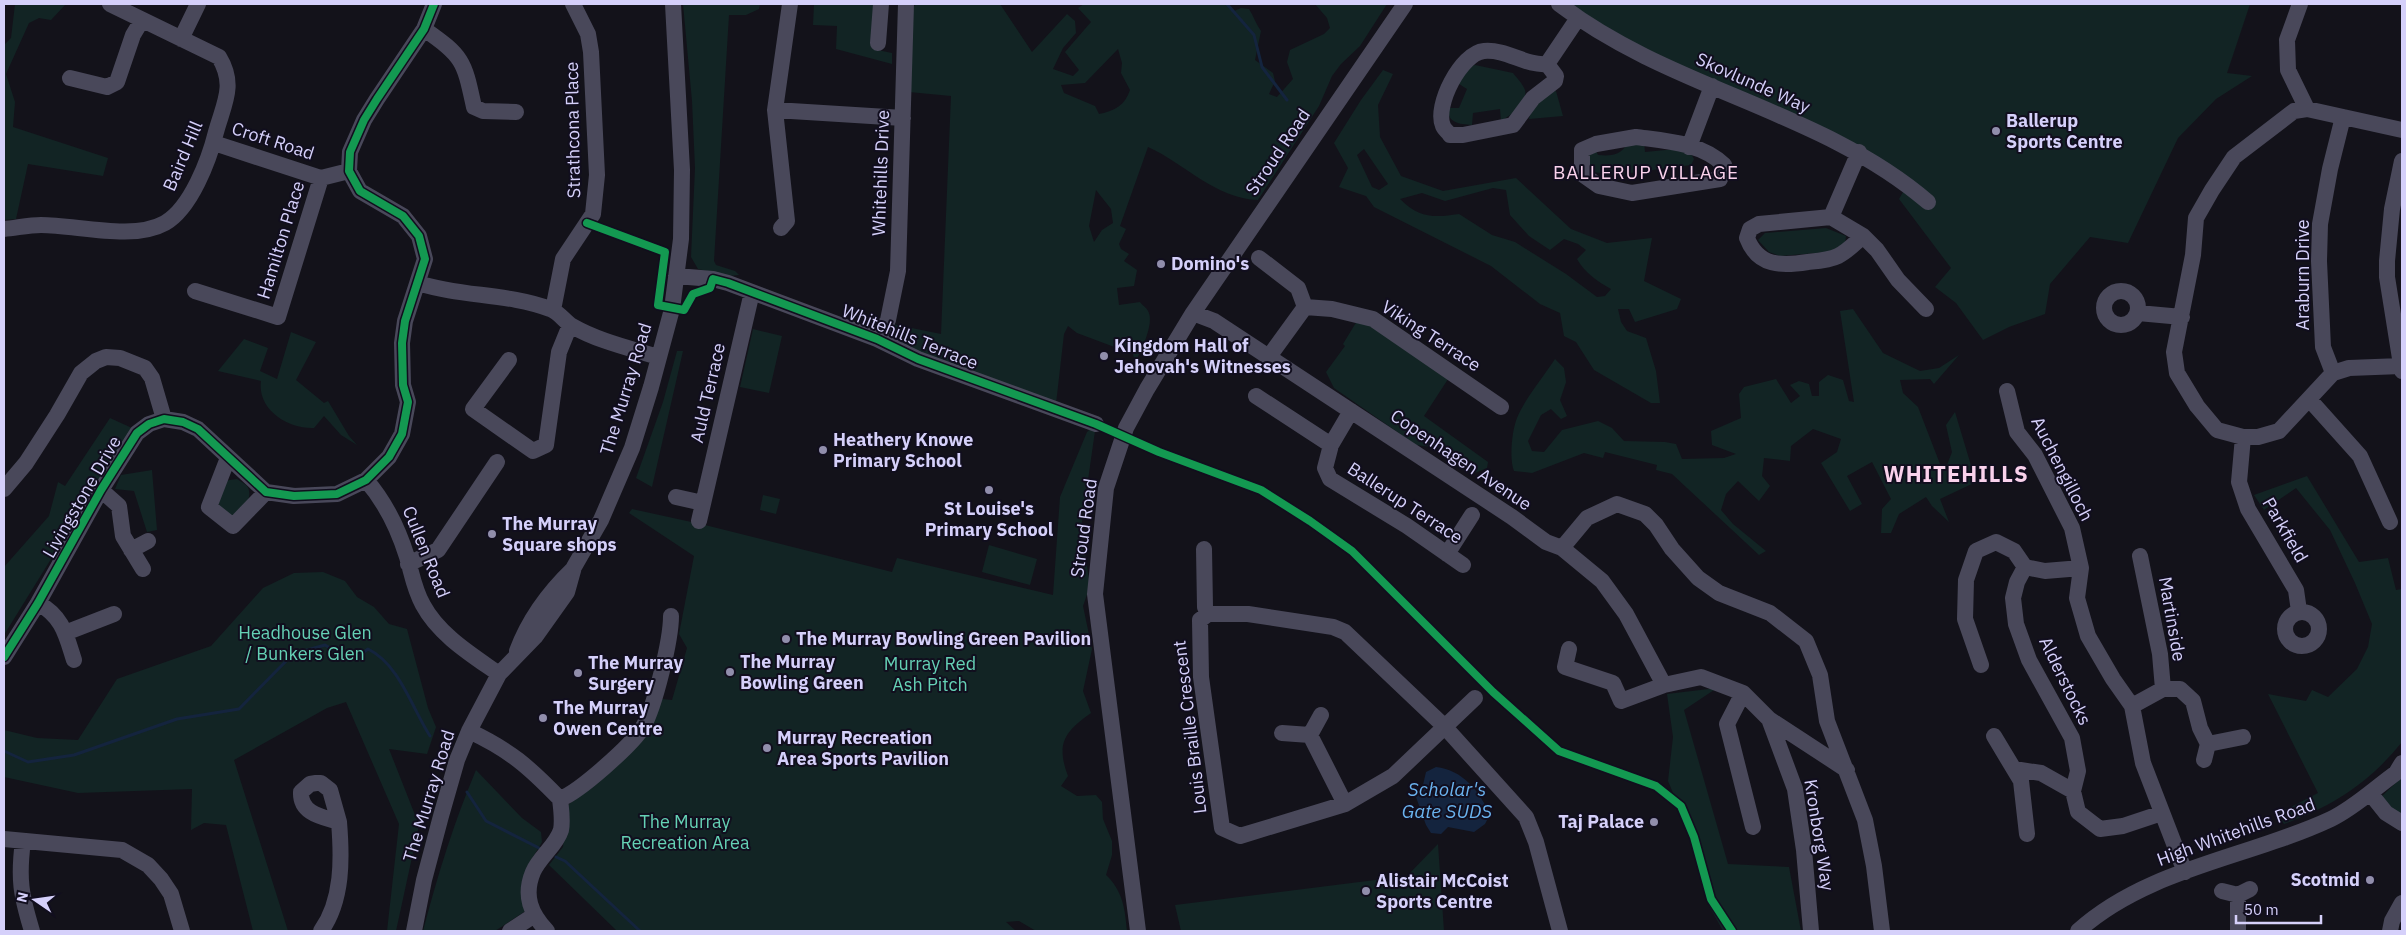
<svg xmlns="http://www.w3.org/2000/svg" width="2406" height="935" font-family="'IBM Plex Sans',sans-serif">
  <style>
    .green { fill: #122424; fill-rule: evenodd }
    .water { fill: #14243e }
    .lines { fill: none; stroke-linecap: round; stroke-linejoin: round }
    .stream { stroke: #14243e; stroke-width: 3 }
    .minor { stroke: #49485a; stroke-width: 16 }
    .cycleway-casing { stroke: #110e1e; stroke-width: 11 }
    .cycleway { stroke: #139951; stroke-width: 8 }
    .poi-dot { fill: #918eac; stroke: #110e1e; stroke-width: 2 }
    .labels { text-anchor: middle; stroke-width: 4; stroke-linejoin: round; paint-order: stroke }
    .street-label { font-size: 18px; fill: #d5d0fa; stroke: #110e1e }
    .poi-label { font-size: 18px; font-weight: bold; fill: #d5d0fa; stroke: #110e1e; text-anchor: start }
    .park-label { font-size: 18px; fill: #65d1b5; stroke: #110e1e }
    .neighbourhood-label { font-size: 19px; letter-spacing: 1px; fill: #fad2ec; stroke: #110e1e }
    .water-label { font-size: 19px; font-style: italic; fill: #6ab2ee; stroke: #110e1e }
    .district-label { font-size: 22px; font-weight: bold; letter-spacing: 1px; fill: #fad2ec; stroke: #110e1e }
  </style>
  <rect width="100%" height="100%" fill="#13121a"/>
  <!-- green -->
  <path class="green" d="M 15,4 L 66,4 L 51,20 L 39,18 L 29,23 L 6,74 L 15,102 L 13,127 L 108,158 L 103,176 L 28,164 L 16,219 L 4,220 L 4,45 L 11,38 Z
    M 683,4 L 760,4 L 759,9 L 746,15 L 729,15 L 714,261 L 716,265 L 735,271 L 739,275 L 728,276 L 698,269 L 691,257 L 695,168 L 692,101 Z
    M 814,4 L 874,4 L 873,49 L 892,53 L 892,64 L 836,49 L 837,26 L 813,25 Z
    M 917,4 L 1000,4 L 1032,52 L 1067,14 L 1075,21 L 1076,33 L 1063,48 L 1053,69 L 1073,76 L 1079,70 L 1065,52 L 1091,22 L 1078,8 L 1084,4 L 1227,4 L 1234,11 L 1241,8 L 1249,9 C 1254,17 1256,24 1261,31 L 1255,60 L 1273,73 L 1275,81 L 1269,94 L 1277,97 L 1293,79 L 1287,62 L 1290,50 L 1324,34 L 1330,28 L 1327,18 L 1315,4 L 1387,4 L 1360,46 L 1341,64 L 1332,76 L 1319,106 L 1258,200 C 1216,199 1184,163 1148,147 L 1120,226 L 1126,229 L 1119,244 L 1121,249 L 1129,254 L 1124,261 L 1137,270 L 1134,286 L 1117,288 L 1119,305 L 1140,302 C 1142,305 1147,308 1148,311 C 1155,322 1141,352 1135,362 L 1133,354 L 1077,333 L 1068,326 L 1064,334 L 1056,404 L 884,338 L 892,324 L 941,334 L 951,96 L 909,92 L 905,46 L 914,6 ZM 1118,49 L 1122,63 L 1121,73 L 1130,90 C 1125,105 1115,111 1099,114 L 1095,106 L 1064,93 L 1061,85 L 1085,83 ZM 1096,190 L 1111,209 L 1113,223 L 1102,230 L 1094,242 L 1089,226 Z
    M 1569,4 L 2250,4 L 2227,73 L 2252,76 L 2216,99 L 2178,138 L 2128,243 L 2090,237 L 2050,284 L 2045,314 L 2009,327 L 1983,340 L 1956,303 L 1935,287 L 1951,268 L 1899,199 L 1910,180 L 1644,52 Z
    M 1475,65 L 1513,73 C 1516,77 1523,84 1525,90 C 1528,103 1511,115 1501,121 L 1500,109 L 1473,113 L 1472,125 C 1459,124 1448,123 1447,108 L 1459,108 L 1467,89 L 1456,82 L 1468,67 Z
    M 1383,70 L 1393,74 L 1378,105 L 1380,137 L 1401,176 L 1443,191 L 1516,178 L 1571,229 L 1607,243 L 1652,238 L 1644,281 L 1681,299 L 1677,309 L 1635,322 L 1629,309 L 1618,309 L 1621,322 L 1627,331 L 1646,338 L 1656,371 L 1660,403 L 1651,403 L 1594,370 L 1576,342 L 1564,336 L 1560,313 L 1540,304 L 1491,266 L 1374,207 L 1366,196 L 1339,187 L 1348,168 L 1334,143 L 1361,100 ZM 1364,149 L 1388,184 L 1379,190 L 1372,187 L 1357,155 ZM 1493,188 L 1506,190 L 1510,215 L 1529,236 L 1550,250 L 1564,239 L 1578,244 L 1586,250 L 1577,259 C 1585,273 1597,281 1611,289 L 1605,296 L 1597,297 L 1566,274 L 1515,242 L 1492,235 L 1459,214 C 1434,218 1419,218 1400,199 L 1422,193 L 1445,201 Z
    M 1556,91 L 1563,116 L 1529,119 C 1532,104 1540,95 1556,91 Z
    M 1644,143 L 1645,152 L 1676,149 L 1690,152 L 1694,159 L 1691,165 L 1615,175 L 1593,172 L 1585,162 L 1594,147 L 1598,155 C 1610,156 1620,156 1627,144 Z
    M 1826,228 L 1846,236 L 1845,244 L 1829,252 L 1780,256 L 1769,252 L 1758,240 L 1765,233 Z
    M 1853,309 L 1883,353 L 1920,371 L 1939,368 L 1959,355 L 1934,384 L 1930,379 L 1900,380 L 1903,393 L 1918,407 L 1940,464 L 1947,465 L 1952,452 L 1946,425 L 1955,412 L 1976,482 L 1940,499 L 1949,522 L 1932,506 L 1926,497 L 1899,514 L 1891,533 L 1881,533 L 1882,509 L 1891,499 L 1872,462 L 1847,476 L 1862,504 L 1850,511 L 1821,463 L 1837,452 L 1841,439 L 1813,429 L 1791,446 L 1790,461 L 1764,458 L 1762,476 L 1770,486 L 1759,501 L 1738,481 L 1726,494 L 1721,510 L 1733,524 L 1766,551 L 1759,555 L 1672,474 L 1656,470 L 1657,465 L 1605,452 L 1603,458 L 1584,453 L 1532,473 L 1514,471 C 1509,459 1512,430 1517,418 C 1524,400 1544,376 1555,359 L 1564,368 L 1566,382 L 1560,400 L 1567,416 L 1561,419 L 1551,409 L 1541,415 L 1528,441 L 1532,451 L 1544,452 L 1562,430 L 1598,421 L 1612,428 L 1624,441 L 1665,442 L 1676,444 L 1682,459 L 1724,458 L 1736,454 L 1712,445 L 1711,431 L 1741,418 L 1739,394 L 1744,387 L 1776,379 L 1791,403 L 1800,396 L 1790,385 L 1799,381 L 1809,384 L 1812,396 L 1819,396 L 1819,382 L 1828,375 L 1843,380 L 1849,401 L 1854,402 L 1840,311 Z
    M 1360,316 L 1452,373 L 1424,416 L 1488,462 L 1487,468 L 1475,473 L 1467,472 L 1460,468 L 1452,453 L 1445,449 L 1416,445 L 1334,388 L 1326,372 L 1345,346 L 1343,344 Z
    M 753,329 L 782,336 L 769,393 L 740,387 Z
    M 291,332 L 316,342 L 296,380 L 324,403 L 328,401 L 349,436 L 357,445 L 341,435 L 324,416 L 314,428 C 287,429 257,409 261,381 L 218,371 L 244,339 L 268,348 L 260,371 L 277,379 Z
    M 677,351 L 683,351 L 652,487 L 636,478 L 663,402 Z
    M 110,418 L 132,428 L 4,635 L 4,567 L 49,516 L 58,482 L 65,486 Z
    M 1096,424 L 1079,543 L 1085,553 L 1090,586 L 1083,606 L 1092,649 L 1083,691 L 1091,713 C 1064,732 1056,744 1068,776 L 1061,786 L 1077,796 L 1096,795 L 1102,802 L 1103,819 L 1112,841 L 1112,855 L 1106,875 C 1123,891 1125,909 1127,931 L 1036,931 L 1019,921 L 1006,922 L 1016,931 L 617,931 L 549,865 L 563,847 L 567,806 L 647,735 L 662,699 L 672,700 L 687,648 L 679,634 L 694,556 L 629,513 L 632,509 L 705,525 L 892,572 L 897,558 L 1053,595 L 1060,497 L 1087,432 Z
    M 152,470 L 157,530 L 147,532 L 134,491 L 115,489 L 121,475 Z
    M 2307,476 L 2359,562 L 2388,558 L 2396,590 L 2402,589 L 2402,742 C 2369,783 2333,806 2284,824 L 2276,811 L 2287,809 L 2318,793 L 2268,694 L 2306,701 L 2312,690 L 2328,697 L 2357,669 L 2368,647 L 2372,624 L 2355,583 L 2330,530 L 2296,488 L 2264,510 L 2254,495 Z
    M 237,479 C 240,481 245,484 247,486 C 255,498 241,514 229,516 L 218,508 L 223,481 Z
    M 763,495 L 780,499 L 776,514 L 760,510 Z
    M 989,545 L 1037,559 L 1030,585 L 982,572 Z
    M 323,572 L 345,581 L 357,597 L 374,607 L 389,624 L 407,629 L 428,708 L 436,727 L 427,754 L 389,749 L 419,825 L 396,931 L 387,931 L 399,824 L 346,702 L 327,708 L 234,760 L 288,931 L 253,931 L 226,825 L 204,823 L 191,830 L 192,789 L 78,793 L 4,777 L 4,730 L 37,738 L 78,740 L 117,679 L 211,646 L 263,588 L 294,573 Z
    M 1717,688 L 1684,710 L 1728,864 L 1789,867 L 1801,931 L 1723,931 L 1707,902 L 1689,831 L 1668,781 L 1673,737 L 1667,694 Z
    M 476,770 L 522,818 L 541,832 L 542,842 L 527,867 L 527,910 L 495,931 L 423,931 C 437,877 454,822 476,770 Z
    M 2402,777 L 2402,816 L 2392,811 L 2382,796 Z
    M 1438,844 L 1444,931 L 1181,931 L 1175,905 L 1407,876 Z"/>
  <!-- water -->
  <path class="water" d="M 1436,767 C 1463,770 1479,791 1490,814 L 1485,824 L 1474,832 L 1448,827 L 1441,834 L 1431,833 L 1426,825 L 1416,797 L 1423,785 L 1426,772 Z"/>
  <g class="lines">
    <!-- stream -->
    <path class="stream" d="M 1227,4 L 1254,35 L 1262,67 L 1287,100
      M 4,751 L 28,762 L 74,755 L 177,719 L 239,709 L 293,654 L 325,645 L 342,655 L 356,658 L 368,649 C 399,664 412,708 430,736
      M 467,792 L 486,821 L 539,848
      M 556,857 L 565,861 L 640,931"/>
    <!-- minor -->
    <path class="minor" d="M 1559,4 C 1671,90 1821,110 1928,202
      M 2300,4 L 2287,40 L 2288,70 L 2307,109
      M 424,29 C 464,57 464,61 474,107 L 483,111 L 516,112
      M 181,39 L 198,4
      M 878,43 L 881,4
      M 1547,64 C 1525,66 1507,49 1484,51 C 1461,53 1434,106 1443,126 C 1444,129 1448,132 1450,135 L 1463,135 L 1513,125 L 1533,98 L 1555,81 L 1556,76 L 1547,64 L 1578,18
      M 70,78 L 107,87 L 117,82 L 133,35 L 142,20
      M 775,110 L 903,118
      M 1636,137 C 1666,141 1702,143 1724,165 L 1720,179 L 1632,193 L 1599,186 L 1582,174 L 1582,150 L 1596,144 Z
      M 214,143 L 321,178 L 349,171
      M 1689,147 L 1712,86
      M 2402,161 L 2392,209 L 2387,261 L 2387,277 L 2402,371
      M 1831,217 L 1859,152
      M 781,228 L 787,221 L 775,110 L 790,4
      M 4,229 C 16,228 29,225 41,225 C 77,225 133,241 165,223 C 191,208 209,160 216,132 C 224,103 236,85 219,57 L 110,4
      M 1863,236 C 1855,243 1848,251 1838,256 C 1830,260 1818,261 1808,262 C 1782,266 1758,267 1747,238 L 1750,229 L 1759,224 L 1831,217 L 1863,236 L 1877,250 L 1898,280 L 1926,309
      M 1259,258 L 1298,288 L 1305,307 L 1268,358
      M 676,276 L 713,279 L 728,283 L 877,339 L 918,359 L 1096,424
      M 418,283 C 461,297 508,293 550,309 C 559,312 564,321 572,326 C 598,341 629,348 658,357
      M2104 308a17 17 0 1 1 34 0a17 17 0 1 1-34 0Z
      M 195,291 L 278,317 L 321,178
      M 1305,307 L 1332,309 L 1373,319 L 1501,407
      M 553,310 L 563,259 L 593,214 L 597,175 L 591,52 L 588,34 L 573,4
      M 1193,313 L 1214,321 L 1512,517 L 1546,542 L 1562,548 L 1602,581 L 1626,614 L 1664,685
      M 2138,313 L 2182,317
      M 877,339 L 888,320 L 898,271 L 906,4
      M 509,360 L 473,409 L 533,451 L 546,445 L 559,352 L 570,325
      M 2401,366 L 2349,368 L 2333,373 L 2279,431 L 2258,437 L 2243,437 L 2217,430 L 2197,406 L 2177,373 L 2174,352 L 2193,255 L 2196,218 L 2212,190 L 2234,157 L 2294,111 L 2307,109 L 2402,130
      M 2333,373 L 2323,347 L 2319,261 L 2320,224 L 2330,169 L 2343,117
      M 2007,391 L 2017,432 L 2035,455 L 2072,528 L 2081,568 L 2077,598 L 2088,636 L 2113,679 L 2132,706 L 2143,763 L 2185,872
      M 1256,396 L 1331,445 L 1351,411
      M 2309,399 L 2360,456 L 2390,522
      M 2243,437 L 2239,482 L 2248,509 L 2296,590 L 2299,611
      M 1331,445 L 1325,468 L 1330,479 L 1407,526 L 1463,565
      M 228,458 L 209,507 L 233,526 L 266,492
      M 366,480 C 386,503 398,528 407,557 C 412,574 414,589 423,605 C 439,635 472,655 499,674
      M 4,489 L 26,463 L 57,415 L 81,373 L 96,361 L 106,357 L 120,358 L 145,368 L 152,378 L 164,419
      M 101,490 L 119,506 L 123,536 L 143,569
      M 676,497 L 703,503
      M 699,521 L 752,292
      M 1562,548 L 1587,518 L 1617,504 L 1645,514 L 1656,525 L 1672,549 L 1698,578 L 1719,593 L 1770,613 L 1806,641 L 1820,675 L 1827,721 L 1865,820 L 1874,866 L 1882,931
      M 1204,549 L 1205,607 L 1208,614
      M 131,550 L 148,541
      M 1447,554 L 1472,515
      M 2140,556 L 2160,654 L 2163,689
      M 408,564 L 438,550 L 497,462
      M 2025,567 L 2017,582 L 2013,598 L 2016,624 L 2029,660 L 2072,738 L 2078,771 L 2073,791 L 2078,812 L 2100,829 L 2123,826 L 2162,813
      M 38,603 C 63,617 66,635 74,660
      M2285 629a17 17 0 1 1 34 0a17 17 0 1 1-34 0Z
      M 65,633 L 114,614
      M 1569,649 L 1565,667 L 1613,683 L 1621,701 L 1664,685 L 1701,677 L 1743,693 L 1769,719 L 1795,789 L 1804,850 L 1811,931
      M 517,651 C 529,619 549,592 573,569
      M 4,657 L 38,603 L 101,490 L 137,433 L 149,424 L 164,419 L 183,422 L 198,429 L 266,492 L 294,496 L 337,494 L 366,480 L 389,457 L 402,434 L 408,402 L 403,385 L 402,343 L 405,321 L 425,259 L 419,236 L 403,216 L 360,191 L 349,171 L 350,152 L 364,120 L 377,99 L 424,29 L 434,4
      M 1981,665 L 1965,619 L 1966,580 L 1976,551 L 1996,542 L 2014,551 L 2025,567 L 2045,571 L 2081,568
      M 1743,693 L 1727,724 L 1753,827
      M 1475,698 L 1393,776 L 1345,804 L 1240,836 L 1222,828 L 1201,677 L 1200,620 L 1208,614 L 1248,614 L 1333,627 L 1345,632 L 1444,726 L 1526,817 L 1536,842 L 1560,931
      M 2132,706 L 2163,689 L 2180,689 L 2193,701 L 2200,728 L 2208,744 L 2204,760
      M 1769,719 L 1847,770
      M 469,731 C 510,750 529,767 560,799
      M 1282,733 L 1310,735 L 1321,715
      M 1310,735 L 1345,804
      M 1994,736 L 2021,781 L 2027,834
      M 2208,744 L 2243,737
      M 2014,769 L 2041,773 L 2073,791
      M 316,783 L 321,783 L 330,790 L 339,822 C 323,817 300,814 301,792 L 310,784 Z
      M 2370,793 L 2386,813 L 2402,823
      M 560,799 C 579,792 632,745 643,727 C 655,706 671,640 671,616
      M 4,839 L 122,850 L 148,865 L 161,879 L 171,894 L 182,931
      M 23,841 C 18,879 21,895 32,931
      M 2222,891 L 2238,895 L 2250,889
      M 321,931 C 343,900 342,858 339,822
      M 414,931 L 424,880 L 441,816 L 457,760 L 469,731 L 499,674 L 535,637 L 567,592 L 574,567 L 601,520 L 632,448 L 651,387 L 672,309 L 681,239 L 682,170 L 673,4
      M 510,931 L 533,916
      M 547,931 C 531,914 523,896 533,872 C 540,856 556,846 561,830 C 563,820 561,808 560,799
      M 1138,931 L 1095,594 L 1106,488 L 1126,428 L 1147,389 L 1193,313 L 1405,4
      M 2078,931 C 2148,868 2248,858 2331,819 C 2354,808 2375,788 2396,773 L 2402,763
      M 2238,931 L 2238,895
      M 2390,931 L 2392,921 L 2402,903"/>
    <defs>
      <path id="cycleway" d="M 587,223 L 665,252 L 658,305 L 684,310 L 693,294 L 710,288 L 713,279 L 728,283 L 877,339 L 918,359 L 1096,424 L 1159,452 L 1261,490 L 1310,521 L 1352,551 L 1493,692 L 1559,751 L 1656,786 L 1681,806 L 1694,837 L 1711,899 L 1732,931
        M 4,657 L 38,603 L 101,490 L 137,433 L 149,424 L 164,419 L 183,422 L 198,429 L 266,492 L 294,496 L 337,494 L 366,480 L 389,457 L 402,434 L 408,402 L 403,385 L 402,343 L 405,321 L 425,259 L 419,236 L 403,216 L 360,191 L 349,171 L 350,152 L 364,120 L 377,99 L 424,29 L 434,4"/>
    </defs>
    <!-- cycleway casing -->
    <use href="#cycleway" class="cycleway-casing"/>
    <!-- cycleway -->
    <use href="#cycleway" class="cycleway"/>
  </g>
  <!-- markers -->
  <g class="poi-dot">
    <circle cx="1996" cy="131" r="5"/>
    <circle cx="1161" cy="264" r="5"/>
    <circle cx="1104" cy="356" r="5"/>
    <circle cx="823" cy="450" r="5"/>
    <circle cx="989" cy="490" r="5"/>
    <circle cx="492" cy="534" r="5"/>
    <circle cx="786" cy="639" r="5"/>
    <circle cx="730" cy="672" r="5"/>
    <circle cx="578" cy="673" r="5"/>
    <circle cx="543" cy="718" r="5"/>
    <circle cx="767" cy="748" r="5"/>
    <circle cx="1654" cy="822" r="5"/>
    <circle cx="2370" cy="880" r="5"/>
    <circle cx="1366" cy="891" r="5"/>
  </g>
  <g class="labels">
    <!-- street labels -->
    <g class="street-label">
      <text transform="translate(1753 83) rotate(24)" y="6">Skovlunde Way</text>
      <text transform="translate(573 130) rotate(-91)" y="6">Strathcona Place</text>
      <text transform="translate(273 141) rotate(18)" y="6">Croft Road</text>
      <text transform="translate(1278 152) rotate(-56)" y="6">Stroud Road</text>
      <text transform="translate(183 156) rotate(-67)" y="6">Baird Hill</text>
      <text transform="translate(881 173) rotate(-88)" y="6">Whitehills Drive</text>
      <text transform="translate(281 240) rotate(-73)" y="6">Hamilton Place</text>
      <text transform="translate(2303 275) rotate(-90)" y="6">Araburn Drive</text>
      <text transform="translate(1431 336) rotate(33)" y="6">Viking Terrace</text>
      <text transform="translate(910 337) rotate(22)" y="6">Whitehills Terrace</text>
      <text transform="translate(626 389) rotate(-73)" y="6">The Murray Road</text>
      <text transform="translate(708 393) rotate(-77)" y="6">Auld Terrace</text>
      <text transform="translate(1461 460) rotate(34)" y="6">Copenhagen Avenue</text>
      <text transform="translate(2062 469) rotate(63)" y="6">Auchengilloch</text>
      <text transform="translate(82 497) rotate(-60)" y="6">Livingstone Drive</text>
      <text transform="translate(1405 503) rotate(33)" y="6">Ballerup Terrace</text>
      <text transform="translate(1084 528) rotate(-82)" y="6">Stroud Road</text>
      <text transform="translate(2285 530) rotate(60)" y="6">Parkfield</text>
      <text transform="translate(426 552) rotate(68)" y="6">Cullen Road</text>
      <text transform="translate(2172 619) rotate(80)" y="6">Martinside</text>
      <text transform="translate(2065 681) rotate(64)" y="6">Alderstocks</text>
      <text transform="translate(1190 727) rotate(-97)" y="6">Louis Braille Crescent</text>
      <text transform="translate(429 796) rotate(-73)" y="6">The Murray Road</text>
      <text transform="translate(2236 832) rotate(-20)" y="6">High Whitehills Road</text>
      <text transform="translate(1819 835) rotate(81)" y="6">Kronborg Way</text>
    </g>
    <!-- poi labels -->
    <g class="poi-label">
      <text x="2006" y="127">Ballerup<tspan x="2006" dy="21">Sports Centre</tspan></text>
      <text x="1171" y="270">Domino's</text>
      <text x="1114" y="352">Kingdom Hall of<tspan x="1114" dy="21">Jehovah's Witnesses</tspan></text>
      <text x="833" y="446">Heathery Knowe<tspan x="833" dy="21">Primary School</tspan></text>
      <text x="989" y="515" text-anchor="middle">St Louise's<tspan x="989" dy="21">Primary School</tspan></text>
      <text x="502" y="530">The Murray<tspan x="502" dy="21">Square shops</tspan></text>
      <text x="796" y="645">The Murray Bowling Green Pavilion</text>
      <text x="740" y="668">The Murray<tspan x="740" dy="21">Bowling Green</tspan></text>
      <text x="588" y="669">The Murray<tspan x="588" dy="21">Surgery</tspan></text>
      <text x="553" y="714">The Murray<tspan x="553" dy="21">Owen Centre</tspan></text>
      <text x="777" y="744">Murray Recreation<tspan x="777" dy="21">Area Sports Pavilion</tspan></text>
      <text x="1644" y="828" text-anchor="end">Taj Palace</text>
      <text x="2360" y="886" text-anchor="end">Scotmid</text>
      <text x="1376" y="887">Alistair McCoist<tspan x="1376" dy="21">Sports Centre</tspan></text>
    </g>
    <!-- park labels -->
    <g class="park-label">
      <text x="305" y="639">Headhouse Glen<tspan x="305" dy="21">/ Bunkers Glen</tspan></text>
      <text x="930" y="670">Murray Red<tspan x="930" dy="21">Ash Pitch</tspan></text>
      <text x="685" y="828">The Murray<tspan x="685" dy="21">Recreation Area</tspan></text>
    </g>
    <!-- neighbourhood labels -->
    <g class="neighbourhood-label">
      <text x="1646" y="179">BALLERUP VILLAGE</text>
    </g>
    <!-- water labels -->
    <g class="water-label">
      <text x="1447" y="796">Scholar's<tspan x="1447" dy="22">Gate SUDS</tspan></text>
    </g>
    <!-- district labels -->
    <g class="district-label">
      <text x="1956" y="482">WHITEHILLS</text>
    </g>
  </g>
  <!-- border -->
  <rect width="2406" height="935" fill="none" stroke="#d5d0fa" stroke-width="10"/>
  <!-- north arrow -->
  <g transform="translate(35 900) rotate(283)" stroke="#110e1e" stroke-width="4" paint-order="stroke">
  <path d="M0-4L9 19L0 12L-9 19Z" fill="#d5d0fa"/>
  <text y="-8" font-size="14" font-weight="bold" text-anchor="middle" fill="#d5d0fa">N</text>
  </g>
  <!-- scale -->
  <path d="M2236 915v8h85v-8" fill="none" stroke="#d5d0fa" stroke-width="2.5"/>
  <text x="2244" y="915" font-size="15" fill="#d5d0fa" stroke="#110e1e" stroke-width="4" paint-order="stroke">50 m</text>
</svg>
